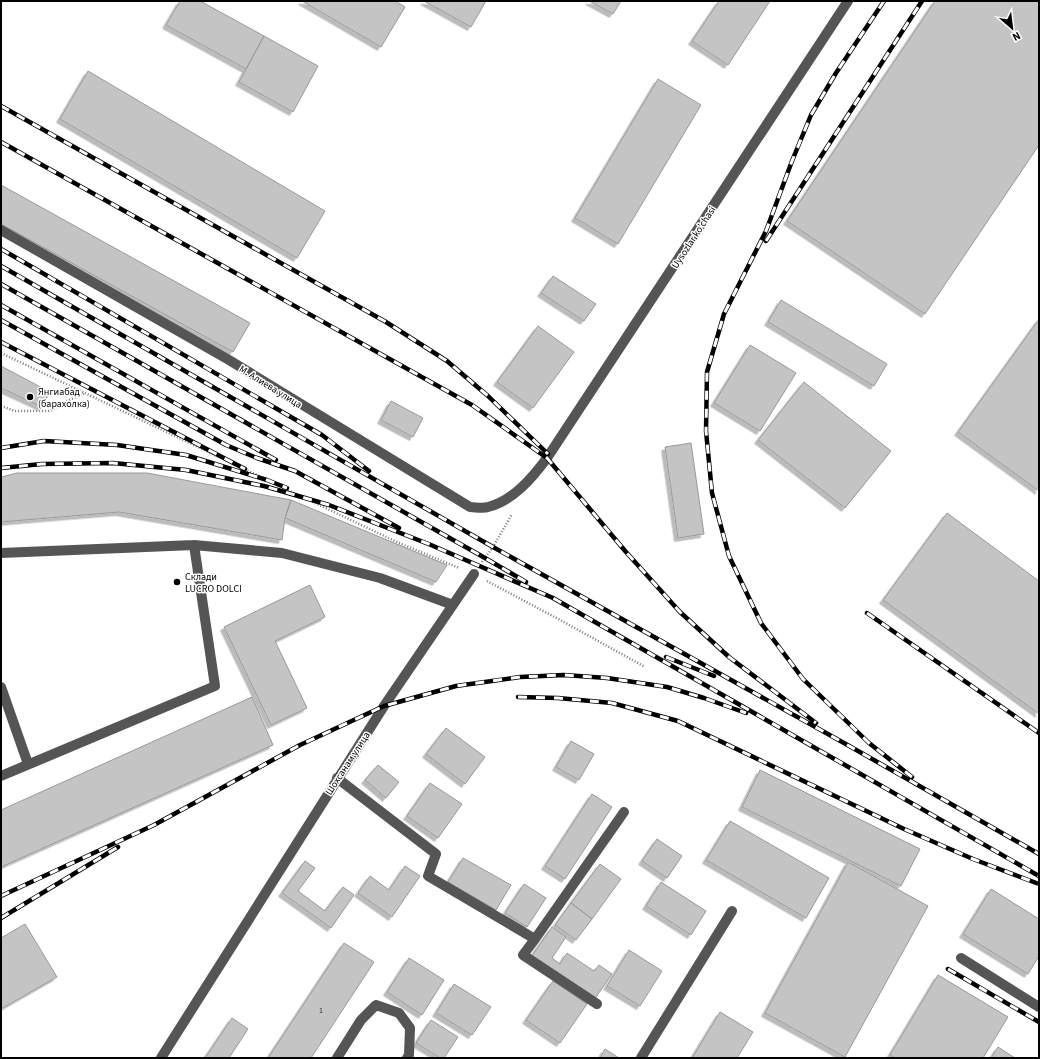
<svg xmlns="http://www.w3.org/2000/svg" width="1040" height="1059" font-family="'Source Sans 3',sans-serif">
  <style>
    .building { fill: #c4c4c4; stroke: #999; filter: url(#shadow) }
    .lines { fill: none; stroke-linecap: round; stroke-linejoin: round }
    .path { stroke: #777; stroke-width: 2.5; stroke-dasharray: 1 2; stroke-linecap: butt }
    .minor { stroke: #555; stroke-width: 10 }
    .rail-casing { stroke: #000; stroke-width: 4.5 }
    .rail { stroke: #fff; stroke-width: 3; stroke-dasharray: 9; stroke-linecap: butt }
    .poi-dot { fill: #000; stroke: #fff; stroke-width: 1.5 }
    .labels { text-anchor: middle; stroke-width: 3; stroke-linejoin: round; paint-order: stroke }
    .number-label { font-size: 8px; fill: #313131 }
    .street-label { font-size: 10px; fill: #000; stroke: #fff }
    .poi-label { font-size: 10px; fill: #000; stroke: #fff; text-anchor: start }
  </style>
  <defs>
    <filter id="shadow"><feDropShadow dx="-3.5" dy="3.5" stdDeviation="0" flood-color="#0004"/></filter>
  </defs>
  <rect width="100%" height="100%" fill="#fff"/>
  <!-- building -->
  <path class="building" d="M 180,1 L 200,1 L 264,36 L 246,69 L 166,25 Z
    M 302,1 L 395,1 L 405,7 L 381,47 Z
    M 424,1 L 486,1 L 471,27 Z
    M 589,1 L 621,1 L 613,14 Z
    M 719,1 L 770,1 L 728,65 L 692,41 Z
    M 935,1 L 1039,1 L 1039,145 L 925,314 L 787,221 Z
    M 264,36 L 318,66 L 293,112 L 239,82 Z
    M 88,71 L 325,211 L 297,258 L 60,119 Z
    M 658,79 L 701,105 L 618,244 L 575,218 Z
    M 1,185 L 250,323 L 233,352 L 1,224 Z
    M 553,276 L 596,304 L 584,321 L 541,293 Z
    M 781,300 L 887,364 L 874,386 L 768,322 Z
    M 1039,319 L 1039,491 L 958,432 Z
    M 538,326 L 574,352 L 533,408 L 497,382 Z
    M 750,345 L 796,373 L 760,431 L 714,403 Z
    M 1,366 L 50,392 L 42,407 L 1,388 Z
    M 804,382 L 891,451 L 845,508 L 758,440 Z
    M 391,401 L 423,418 L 413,437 L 381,420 Z
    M 691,443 L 704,534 L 678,538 L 665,447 Z
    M 17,473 L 147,473 L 291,500 L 285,518 L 282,540 L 119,512 L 1,522 L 1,477 Z
    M 291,500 L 447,565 L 436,582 L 285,518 Z
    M 947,513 L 1039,581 L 1039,714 L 883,600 Z
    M 310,585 L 325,617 L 275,641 L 307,708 L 271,725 L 224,627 Z
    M 252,697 L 273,745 L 1,867 L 1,810 Z
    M 446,728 L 485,757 L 465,784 L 426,754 Z
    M 571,741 L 594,754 L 579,780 L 556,767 Z
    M 378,765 L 399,782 L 386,798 L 365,780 Z
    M 760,770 L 920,849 L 901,886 L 742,807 Z
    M 430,783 L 462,804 L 438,838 L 407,816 Z
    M 592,794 L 612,807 L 565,879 L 545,866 Z
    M 730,821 L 829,878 L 806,918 L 706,860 Z
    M 657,839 L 682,856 L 667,878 L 642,861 Z
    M 463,858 L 511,885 L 496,910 L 448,882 Z
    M 305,861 L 315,868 L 298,891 L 325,911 L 343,887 L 354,895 L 331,928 L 282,893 Z
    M 848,862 L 928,906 L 845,1057 L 765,1013 Z
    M 600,864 L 621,879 L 592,919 L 571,903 Z
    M 405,866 L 420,876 L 392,917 L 358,893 L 370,876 L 389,890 Z
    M 661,882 L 706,911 L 691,935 L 646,906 Z
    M 524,884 L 546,898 L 527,927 L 505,913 Z
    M 991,889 L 1039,919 L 1039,956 L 1028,974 L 963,934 Z
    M 571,903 L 592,919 L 576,940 L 555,925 Z
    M 25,924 L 57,977 L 1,1009 L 1,938 Z
    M 552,927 L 566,937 L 552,958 L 560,964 L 567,953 L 594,971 L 599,965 L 612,974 L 594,1000 L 531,957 Z
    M 344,943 L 374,962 L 311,1058 L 268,1058 Z
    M 629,950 L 662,971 L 640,1006 L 607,986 Z
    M 409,958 L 444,980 L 422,1015 L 387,992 Z
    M 938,975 L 1008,1017 L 983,1058 L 895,1058 L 890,1055 Z
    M 553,981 L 587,1004 L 560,1043 L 526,1020 Z
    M 454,984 L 491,1007 L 472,1035 L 436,1013 Z
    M 720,1012 L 753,1032 L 737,1058 L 692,1058 Z
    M 232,1018 L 248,1029 L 229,1058 L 205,1058 Z
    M 431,1020 L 458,1037 L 444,1058 L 440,1058 L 416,1043 Z
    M 998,1047 L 1015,1058 L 991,1058 Z
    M 605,1049 L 619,1058 L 600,1058 Z"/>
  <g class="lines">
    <!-- path -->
    <path class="path" d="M 1,353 L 399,543 L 459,568
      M 1,406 L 15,411 L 50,411 L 67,401 L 85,393
      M 482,562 L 493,547 L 512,514
      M 487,581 L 562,621 L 645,667"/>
    <!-- minor -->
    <path class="minor" d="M 1,230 L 229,360 L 470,507 C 475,507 483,509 488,507 C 513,501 533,477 547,458 L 848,1
      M 1,553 L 194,545 L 282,553 L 380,578 L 453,605
      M 1,687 L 28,764
      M 1,776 L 215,686 L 194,545
      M 337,778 L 436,854 L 428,876 L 535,939 L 523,955 L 597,1004
      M 535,939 L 624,812
      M 961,958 L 1039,1007
      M 161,1058 L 384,706 L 474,574
      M 337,1058 L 361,1020 L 376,1005 L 399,1013 L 410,1028 L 409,1055 L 407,1058
      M 641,1058 L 732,911"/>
    <defs>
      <path id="rail" d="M 884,1 L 836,73 L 811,115 L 792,161 L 766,231 L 724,314 L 707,372 L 706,431 L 712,493 L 729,556 L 761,623 L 803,679 L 869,743 L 912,777
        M 1,106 L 386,322 L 447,361 L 488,396 L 548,454
        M 1,142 L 472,405 L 547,458 L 626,552 L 680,612 L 729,657 L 816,723
        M 766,241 L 922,1
        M 1,249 L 322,435 L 369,471
        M 1,266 L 493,547 L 844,743 L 1039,854
        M 1,284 L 485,558 L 526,582
        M 1,305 L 276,460
        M 1,320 L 226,445 L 257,458 L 295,471 L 399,528
        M 1,342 L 245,469
        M 1,448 L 44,441 L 117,445 L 186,455 L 267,480 L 287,488
        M 1,468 L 42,464 L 113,463 L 186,470 L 264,486 L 329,505 L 431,545 L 553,598 L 1039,876
        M 867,613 L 1039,733
        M 666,657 L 714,676
        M 518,697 L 558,698 L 612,703 L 678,721 L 904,829 L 973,859 L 1039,884
        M 1,896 L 154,825 L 300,745 L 384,706 L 456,686 L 520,677 L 564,675 L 607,678 L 667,687 L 704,698 L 746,713
        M 1,918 L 118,847
        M 948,969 L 1039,1022"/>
    </defs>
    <!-- rail casing -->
    <use href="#rail" class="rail-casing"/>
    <!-- rail -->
    <use href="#rail" class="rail"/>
  </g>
  <!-- markers -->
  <g class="poi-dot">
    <circle cx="30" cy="397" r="4"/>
    <circle cx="177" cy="582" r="4"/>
  </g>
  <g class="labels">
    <!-- number labels -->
    <g class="number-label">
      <text x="321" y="1013">1</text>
    </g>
    <!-- street labels -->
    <g class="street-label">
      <text transform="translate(693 237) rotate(-57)" y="4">Uysozlar ko'chasi</text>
      <text transform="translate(271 386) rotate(32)" y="4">М. Алиева улица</text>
      <text transform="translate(347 763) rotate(-57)" y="4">Шохсанам улица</text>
    </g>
    <!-- poi labels -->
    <g class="poi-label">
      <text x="38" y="395">Янгиабад<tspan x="38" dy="12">(барахолка)</tspan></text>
      <text x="185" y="580">Склади<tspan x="185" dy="12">LUCRO DOLCI</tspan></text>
    </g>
  </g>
  <!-- border -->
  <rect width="1040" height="1059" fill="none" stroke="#000000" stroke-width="4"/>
  <!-- north arrow -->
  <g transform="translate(1012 28) rotate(152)" stroke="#ffffff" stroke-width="3" paint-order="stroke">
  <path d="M0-3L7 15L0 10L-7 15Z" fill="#000000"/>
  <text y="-6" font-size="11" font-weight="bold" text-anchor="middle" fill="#000000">N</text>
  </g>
</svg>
